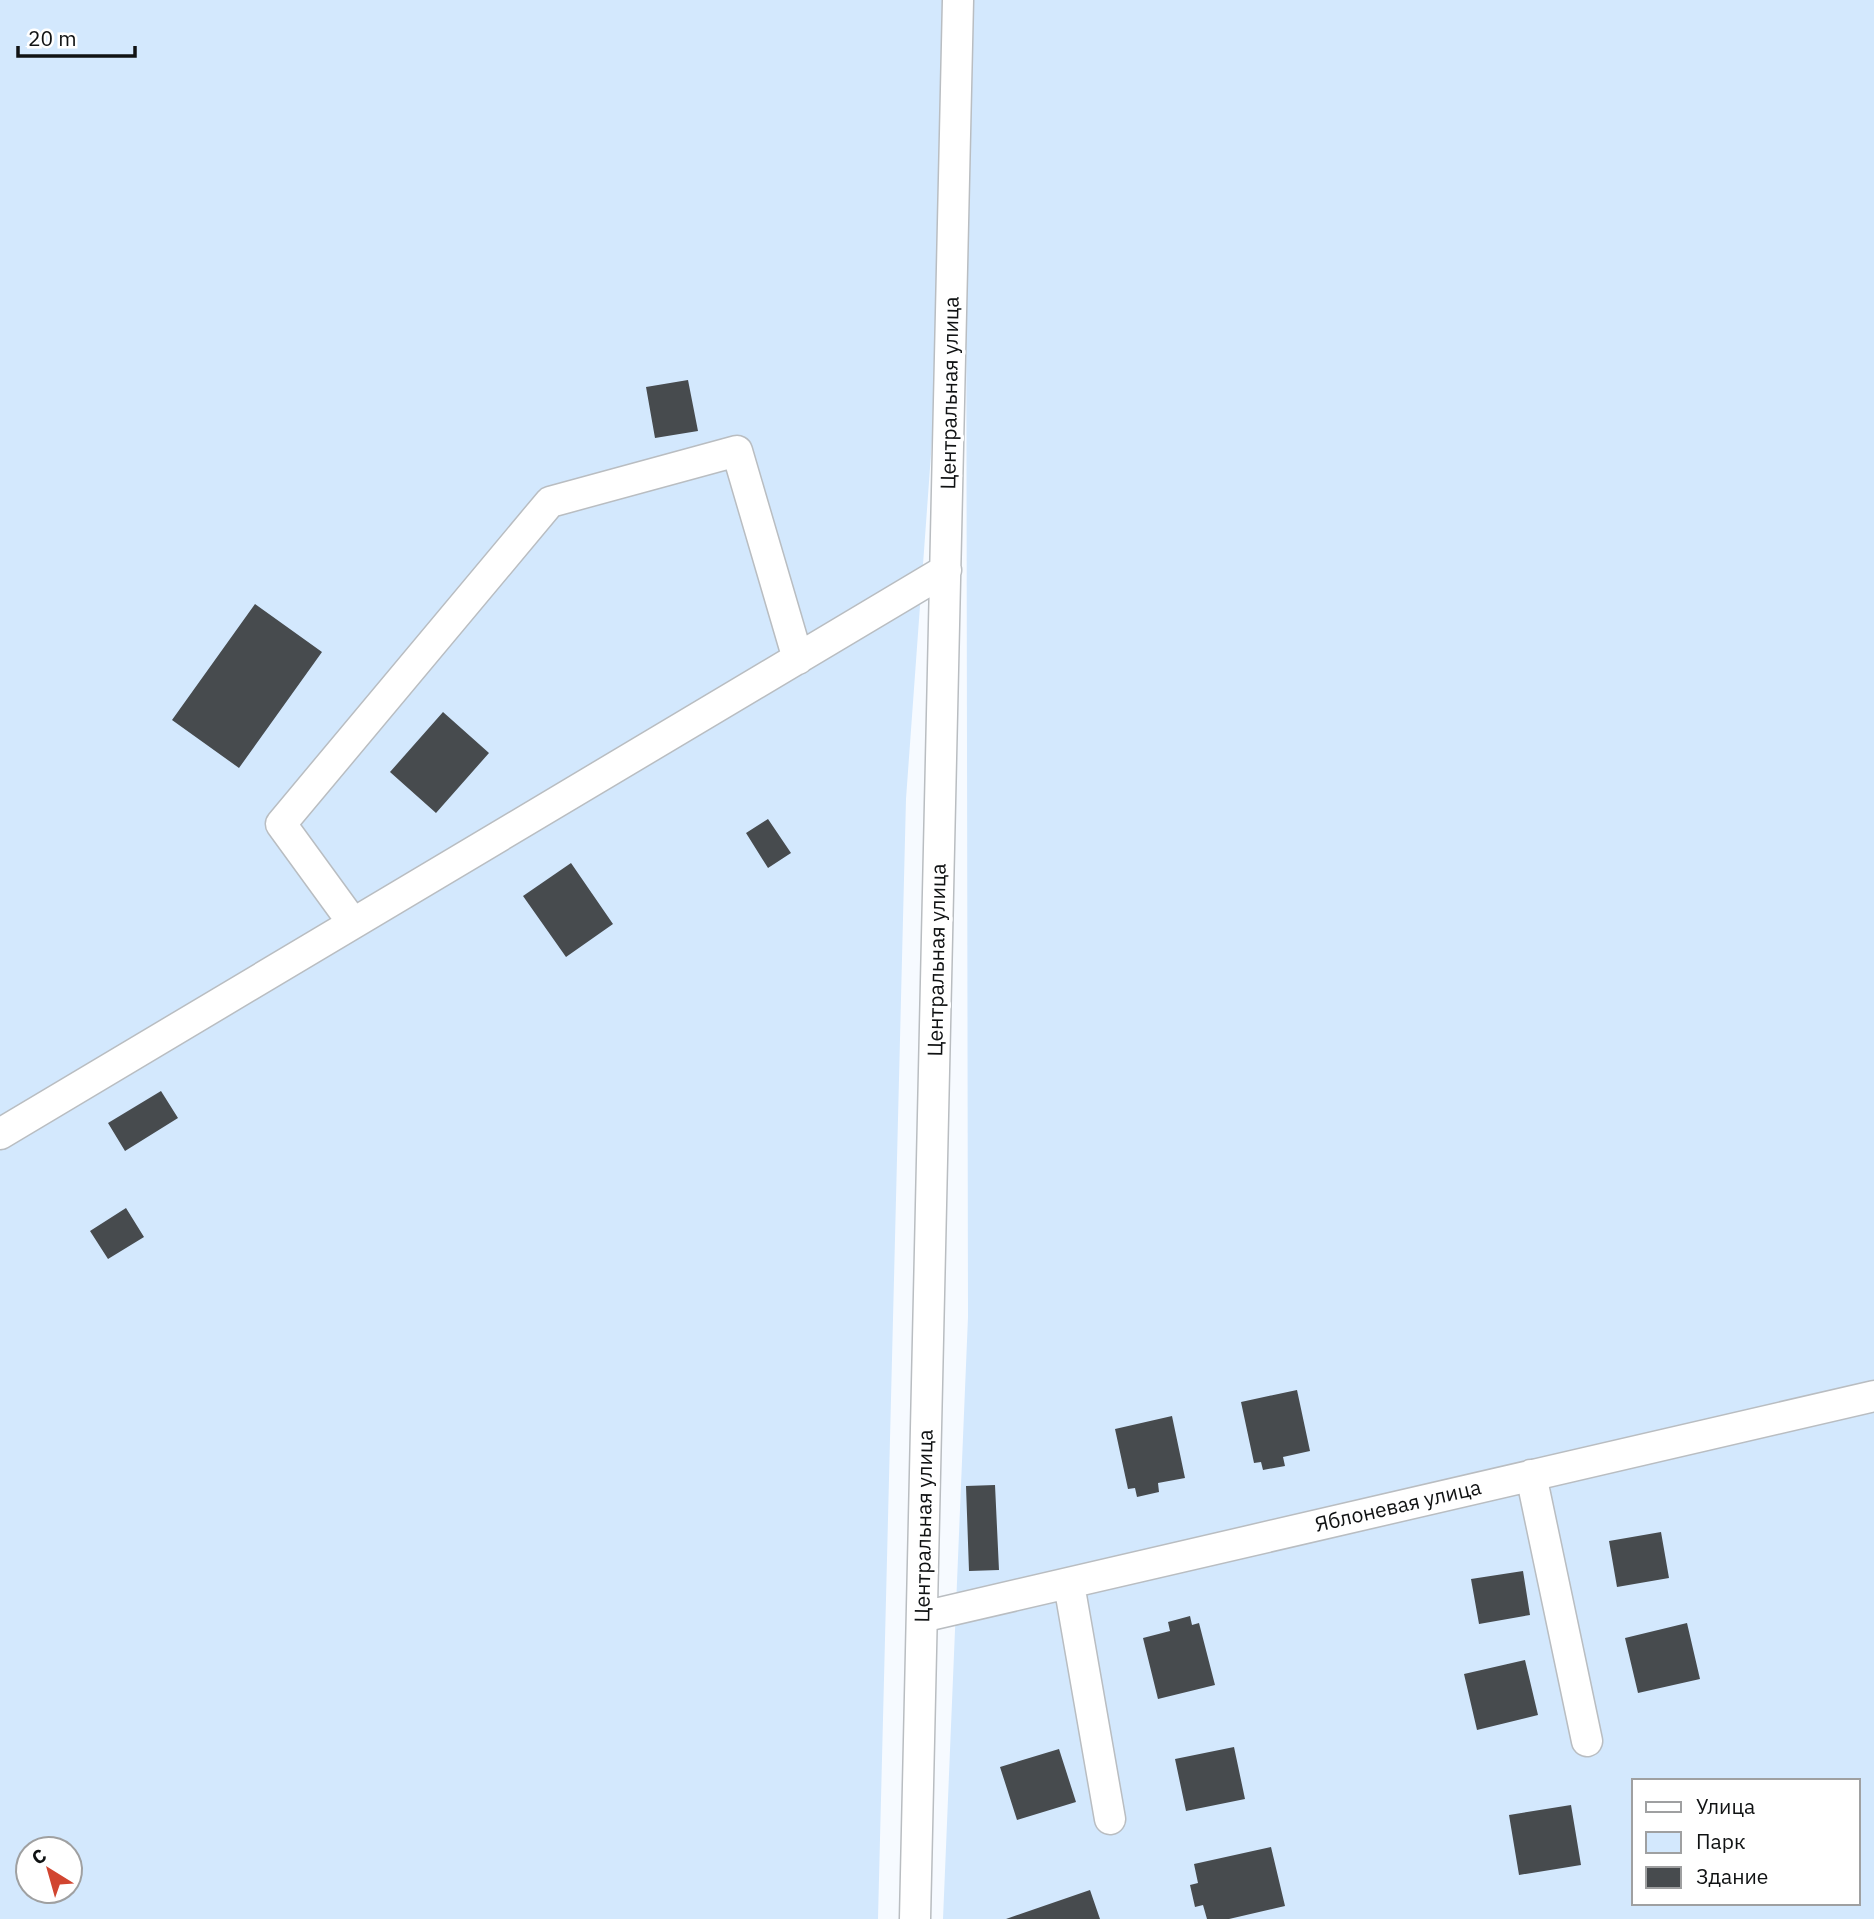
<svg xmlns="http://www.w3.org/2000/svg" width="1874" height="1919" font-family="'IBM Plex Sans',sans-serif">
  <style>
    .green { fill: #d3e8fd; fill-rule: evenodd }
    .building { fill: #474b4e }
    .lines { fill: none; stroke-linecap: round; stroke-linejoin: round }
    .minor-casing { stroke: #b9bdc1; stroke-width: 33 }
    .minor { stroke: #fff; stroke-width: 30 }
    .labels { text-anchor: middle; stroke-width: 7; stroke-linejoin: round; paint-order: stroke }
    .street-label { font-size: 21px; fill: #101213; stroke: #fff }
  </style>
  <rect width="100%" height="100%" fill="#f6faff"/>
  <!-- green -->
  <path class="green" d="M 0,0 L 952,0 L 948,220 L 906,799 L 878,1919 L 0,1919 ZM 28,1849 L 70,1849 L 70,1891 L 28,1891 Z
    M 969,0 L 1874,0 L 1874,1919 L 943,1919 L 968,1317 L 966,177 ZM 1634,1781 L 1858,1781 L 1858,1903 L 1634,1903 Z"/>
  <!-- building -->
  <path class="building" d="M 688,380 L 698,431 L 655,438 L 646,387 Z
    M 255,604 L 322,652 L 239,768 L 172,720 Z
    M 443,712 L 489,753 L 436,813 L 390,772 Z
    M 768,819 L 791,853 L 768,868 L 746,833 Z
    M 571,863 L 613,924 L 566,957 L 523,896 Z
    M 161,1091 L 178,1118 L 125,1151 L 108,1123 Z
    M 126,1208 L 144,1237 L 108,1259 L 90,1231 Z
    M 1297,1390 L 1310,1451 L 1283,1457 L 1285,1466 L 1263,1470 L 1261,1462 L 1254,1463 L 1241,1402 Z
    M 1172,1416 L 1185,1478 L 1158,1483 L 1159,1492 L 1137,1497 L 1135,1488 L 1128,1489 L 1115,1429 Z
    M 995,1485 L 999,1570 L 969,1571 L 966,1486 Z
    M 1661,1532 L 1669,1578 L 1617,1587 L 1609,1541 Z
    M 1523,1571 L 1530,1615 L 1479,1624 L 1471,1579 Z
    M 1190,1616 L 1192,1625 L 1199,1623 L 1215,1685 L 1158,1699 L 1143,1638 L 1170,1631 L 1168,1622 Z
    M 1687,1623 L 1700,1679 L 1638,1693 L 1625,1638 Z
    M 1525,1660 L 1538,1715 L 1477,1730 L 1464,1674 Z
    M 1234,1747 L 1245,1799 L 1186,1811 L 1175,1759 Z
    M 1059,1749 L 1076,1802 L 1017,1820 L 1000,1767 Z
    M 1571,1805 L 1581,1865 L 1519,1875 L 1509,1815 Z
    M 1271,1847 L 1285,1906 L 1229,1919 L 1207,1919 L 1203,1905 L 1195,1907 L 1190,1885 L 1198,1883 L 1194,1864 Z
    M 1090,1890 L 1100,1919 L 1006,1919 Z"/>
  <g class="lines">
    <defs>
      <path id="minor" d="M 353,923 L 281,824 L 550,502 L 737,451 L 798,659
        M 0,1134 L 946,570
        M 1531,1475 L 1587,1741
        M 1069,1584 L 1110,1819
        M 922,1617 L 1874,1396
        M 915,1919 L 958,0"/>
    </defs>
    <!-- minor casing -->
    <use href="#minor" class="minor-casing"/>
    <!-- minor -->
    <use href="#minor" class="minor"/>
  </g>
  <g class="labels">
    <!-- street labels -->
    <g class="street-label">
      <text transform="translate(950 393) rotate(-89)" y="7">Центральная улица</text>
      <text transform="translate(937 960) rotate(-89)" y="7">Центральная улица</text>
      <text transform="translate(1398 1506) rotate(-13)" y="7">Яблоневая улица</text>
      <text transform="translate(924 1526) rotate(-89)" y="7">Центральная улица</text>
    </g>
  </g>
  <!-- legend -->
  <rect x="1632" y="1779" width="228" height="126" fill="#ffffff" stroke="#9fa0a1" stroke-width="2"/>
  <rect x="1646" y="1802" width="35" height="10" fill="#ffffff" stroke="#9fa0a1" stroke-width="2"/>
  <text x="1696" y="1814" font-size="21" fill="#101213">Улица</text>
  <rect x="1646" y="1832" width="35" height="21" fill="#d3e8fd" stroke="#9fa0a1" stroke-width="2"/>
  <text x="1696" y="1849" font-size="21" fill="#101213">Парк</text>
  <rect x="1646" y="1867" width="35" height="21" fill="#474b4e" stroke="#9fa0a1" stroke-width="2"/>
  <text x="1696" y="1884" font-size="21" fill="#101213">Здание</text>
  <!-- north arrow -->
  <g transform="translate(49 1870) rotate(323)"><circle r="33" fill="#ffffff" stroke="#9fa0a1" stroke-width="2"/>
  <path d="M0-5L12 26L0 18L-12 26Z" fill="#d14530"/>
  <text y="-10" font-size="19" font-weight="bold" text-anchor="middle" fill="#101213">С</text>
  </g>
  <!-- scale -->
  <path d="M18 46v10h117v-10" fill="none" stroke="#101213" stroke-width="3.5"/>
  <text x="28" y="46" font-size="21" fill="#101213" stroke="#ffffff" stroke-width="5" paint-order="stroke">20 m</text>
</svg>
